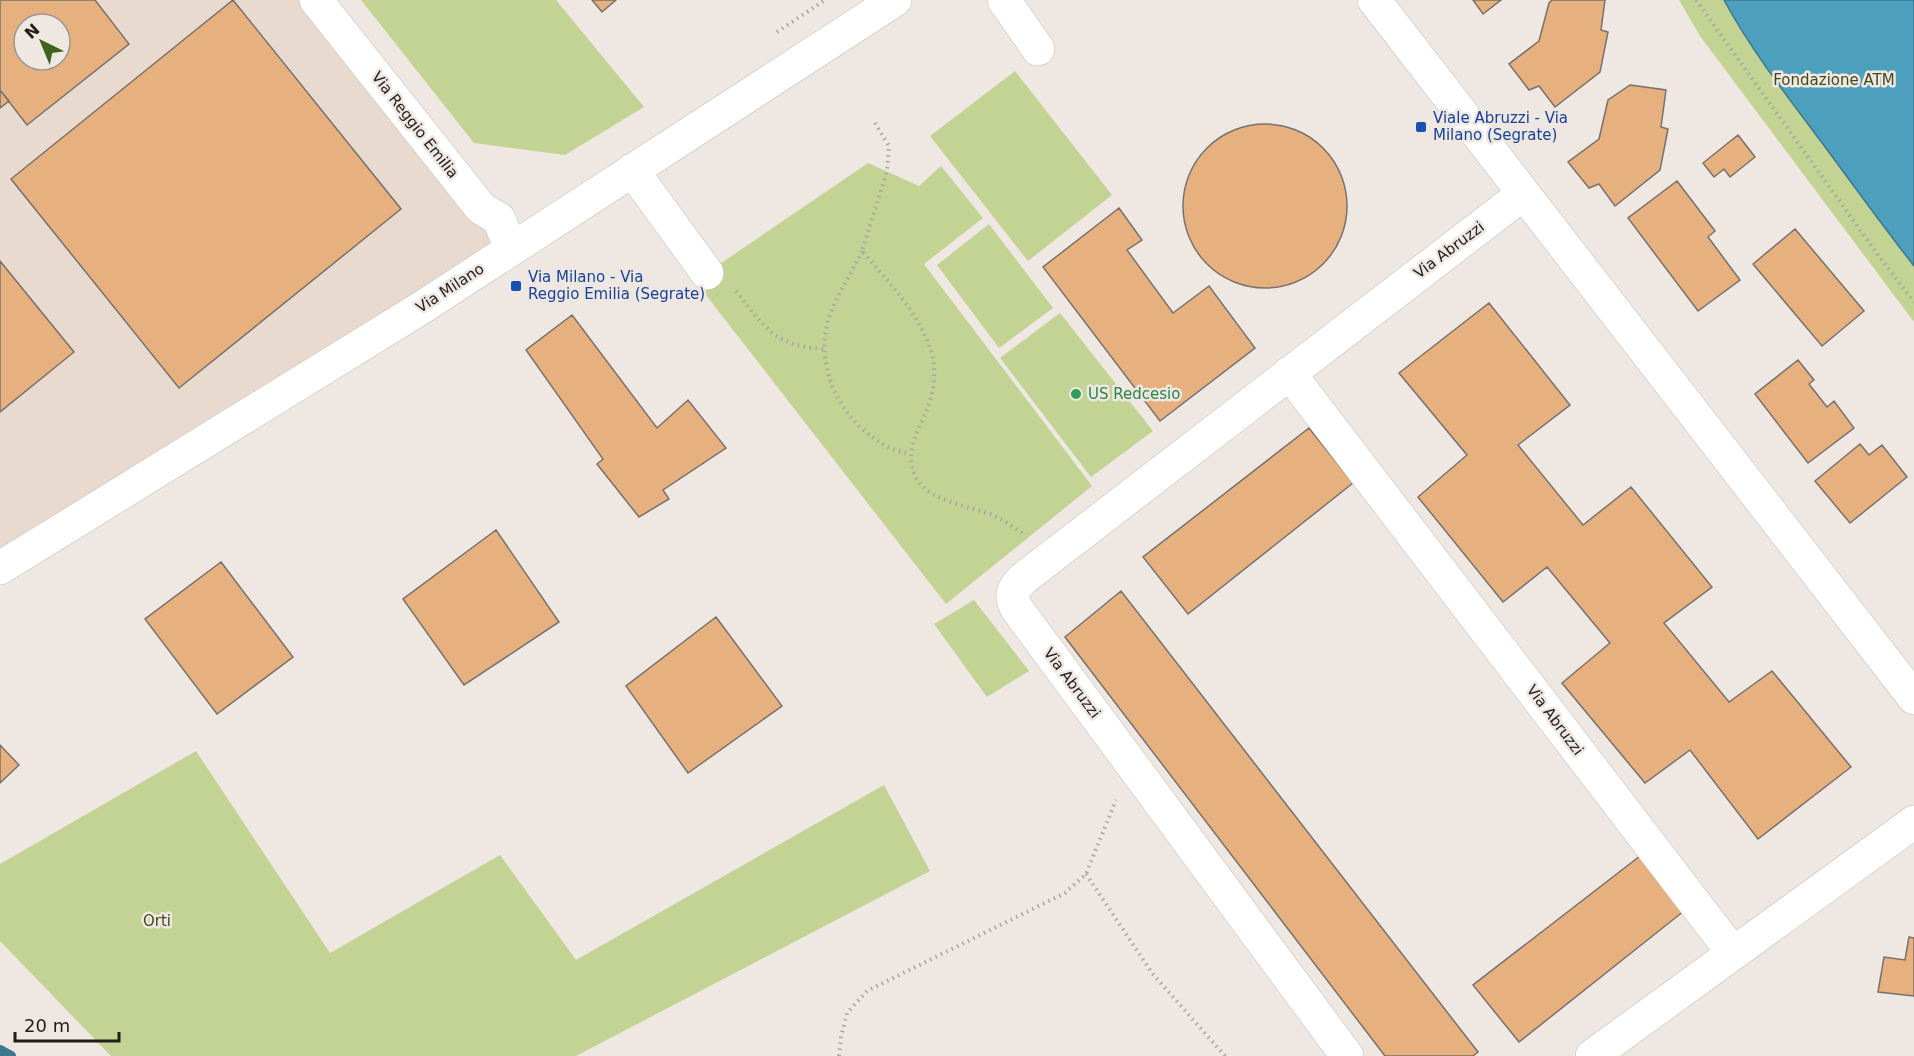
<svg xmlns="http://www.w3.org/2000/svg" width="1914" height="1056" font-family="'DejaVu Sans',sans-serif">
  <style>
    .built { fill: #e8dacf; fill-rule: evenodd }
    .green { fill: #c3d394 }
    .water { fill: #4c9fbd; stroke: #3f788c; stroke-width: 1.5 }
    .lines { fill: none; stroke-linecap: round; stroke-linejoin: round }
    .stream { stroke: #3f788c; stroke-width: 10 }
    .building { fill: #e7b17f; stroke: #78716c; stroke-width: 1.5; fill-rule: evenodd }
    .minor-casing { stroke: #c4bcb7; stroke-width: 34 }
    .path { stroke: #aba4a0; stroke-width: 4; stroke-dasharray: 1.5 4.5; stroke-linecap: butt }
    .minor { stroke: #fff; stroke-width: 33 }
    .transit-dot { fill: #1a4fb4; stroke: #efe7e2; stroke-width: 2 }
    .leisure-dot { fill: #2e9e5b; stroke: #efe7e2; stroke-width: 2 }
    .labels { text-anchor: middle; stroke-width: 5; stroke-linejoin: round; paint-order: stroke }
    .park-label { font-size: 15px; fill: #3f4918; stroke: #efe7e2 }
    .transit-label { font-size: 15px; fill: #164399; stroke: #efe7e2; text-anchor: start }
    .street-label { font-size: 15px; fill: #201d1b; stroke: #efe7e2 }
    .leisure-label { font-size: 15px; fill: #27864d; stroke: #efe7e2; text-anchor: start }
  </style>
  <rect width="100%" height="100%" fill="#efe7e2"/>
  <!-- built -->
  <path class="built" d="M 0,0 L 313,0 L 511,249 L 0,568 ZM 24,24 L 60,24 L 60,60 L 24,60 Z"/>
  <!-- green -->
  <path class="green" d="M 361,0 L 556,0 L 644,107 L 565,155 L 474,143 Z
    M 1679,0 L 1914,0 L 1914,322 L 1700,36 Z
    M 1015,71 L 1112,195 L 1028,261 L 930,136 Z
    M 868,163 L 919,186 L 941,166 L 983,218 L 924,264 L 1092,486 L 946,604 L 695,281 Z
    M 989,224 L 1053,308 L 999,348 L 937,265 Z
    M 1060,313 L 1153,431 L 1091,477 L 1000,358 Z
    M 974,600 L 1029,671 L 987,697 L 934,624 Z
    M 196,751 L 330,953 L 500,855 L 576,960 L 884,785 L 930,871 L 576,1056 L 111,1056 L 0,941 L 0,864 Z"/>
  <!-- water -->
  <path class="water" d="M 1724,0 L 1914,0 L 1914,266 C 1882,225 1851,182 1820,140 C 1786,95 1751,50 1724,0 Z"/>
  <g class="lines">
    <!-- stream -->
    <path class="stream" d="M 0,1050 L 11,1056"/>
  </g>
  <!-- building -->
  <path class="building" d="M 0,0 L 95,0 L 129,44 L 27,125 L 0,90 ZM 24,24 L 60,24 L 60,60 L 24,60 Z
    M 233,0 L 401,209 L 179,388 L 11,179 Z
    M 592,0 L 616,0 L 602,12 Z
    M 1473,0 L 1501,0 L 1483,14 Z
    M 1552,0 L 1605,0 L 1601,30 L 1608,32 L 1600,72 L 1555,107 L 1539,86 L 1529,90 L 1509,64 L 1539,41 L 1549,3 Z
    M 1630,85 L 1666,90 L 1661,127 L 1668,129 L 1660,170 L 1615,206 L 1599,184 L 1589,188 L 1568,162 L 1599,139 L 1608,100 Z
    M 0,90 L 9,101 L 0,108 Z
    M1183 206a82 82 0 1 1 164 0a82 82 0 1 1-164 0Z
    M 1738,135 L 1755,157 L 1730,177 L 1724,169 L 1714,177 L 1703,163 Z
    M 1677,181 L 1715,231 L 1708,237 L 1740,280 L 1698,311 L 1628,218 Z
    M 1119,208 L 1142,240 L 1127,250 L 1173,313 L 1209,286 L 1255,348 L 1160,421 L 1043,267 Z
    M 1795,229 L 1864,311 L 1822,346 L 1753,264 Z
    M 0,261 L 74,352 L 0,412 Z
    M 1489,303 L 1570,405 L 1518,445 L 1583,525 L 1631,487 L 1712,587 L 1664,623 L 1729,702 L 1772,671 L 1851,767 L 1758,839 L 1690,750 L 1645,783 L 1562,683 L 1610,643 L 1547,567 L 1503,602 L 1418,497 L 1467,455 L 1399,373 Z
    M 572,315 L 657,428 L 688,400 L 726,448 L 663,490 L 669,499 L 639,517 L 597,464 L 603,459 L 526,350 Z
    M 1798,360 L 1814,380 L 1809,384 L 1827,407 L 1834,401 L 1854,428 L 1808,463 L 1755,394 Z
    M 1309,428 L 1353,483 L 1188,614 L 1143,557 Z
    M 1860,444 L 1869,455 L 1882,445 L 1907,477 L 1850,523 L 1815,481 Z
    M 496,530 L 559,622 L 464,685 L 403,599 Z
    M 221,562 L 293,657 L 217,714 L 145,619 Z
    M 1121,591 L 1478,1052 L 1473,1056 L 1385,1056 L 1065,637 Z
    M 716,617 L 782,706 L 688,773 L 626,686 Z
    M 0,745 L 19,765 L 0,783 Z
    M 1640,856 L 1684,911 L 1519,1042 L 1473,985 Z
    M 1909,937 L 1914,938 L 1914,996 L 1878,992 L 1884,957 L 1905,960 Z"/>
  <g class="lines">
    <defs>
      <path id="minor" d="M 316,0 L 481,208 L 499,219 L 511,249
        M 1004,0 L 1038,49
        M 1374,0 L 1914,698
        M 632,170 L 707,273
        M 1289,373 L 1733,953
        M 0,568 L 421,308 L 895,0
        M 1347,1056 L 1017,609 C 1009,595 1013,588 1024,578 L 1523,194
        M 1592,1056 L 1914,822"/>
    </defs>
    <!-- minor casing -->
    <use href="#minor" class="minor-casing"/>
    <!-- path -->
    <path class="path" d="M 1696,0 L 1878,255 L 1914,302
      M 777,32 L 825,0
      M 875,123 L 889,146 L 887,171 L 862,251 C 888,282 931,325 934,367 C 935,382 932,398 926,412 C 916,434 903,457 918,481 C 931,501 972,507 993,515 C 1004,520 1014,528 1024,534
      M 862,251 C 852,272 839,292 831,312 C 815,351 830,398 859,426 C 875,440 889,451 910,453
      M 736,291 C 764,327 775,346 823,349
      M 1086,874 L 1152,973 L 1225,1056
      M 839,1056 L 841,1037 L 847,1013 L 867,991 L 1065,893 L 1086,874 L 1116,800"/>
    <!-- minor -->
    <use href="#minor" class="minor"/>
  </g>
  <!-- markers -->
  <g class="transit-dot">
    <rect x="1415" y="121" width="12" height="12" rx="3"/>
    <rect x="510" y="280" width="12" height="12" rx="3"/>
  </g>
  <circle class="leisure-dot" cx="1076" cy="394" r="6"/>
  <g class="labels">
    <!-- park labels -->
    <g class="park-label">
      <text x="1834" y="85">Fondazione ATM</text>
      <text x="157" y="926">Orti</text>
    </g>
    <!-- transit labels -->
    <g class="transit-label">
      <text x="1433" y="123">Viale Abruzzi - Via<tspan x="1433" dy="17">Milano (Segrate)</tspan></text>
      <text x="528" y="282">Via Milano - Via<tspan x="528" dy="17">Reggio Emilia (Segrate)</tspan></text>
    </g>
    <!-- street labels -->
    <g class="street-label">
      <text transform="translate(415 125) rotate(52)" y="5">Via Reggio Emilia</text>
      <text transform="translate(1449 250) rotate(-37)" y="5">Via Abruzzi</text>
      <text transform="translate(450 288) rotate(-33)" y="5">Via Milano</text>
      <text transform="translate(1072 683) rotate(53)" y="5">Via Abruzzi</text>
      <text transform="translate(1555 720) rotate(53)" y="5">Via Abruzzi</text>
    </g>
    <!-- leisure labels -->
    <g class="leisure-label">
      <text x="1088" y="399">US Redcesio</text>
    </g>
  </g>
  <!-- north arrow -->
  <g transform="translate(42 42) rotate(317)"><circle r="28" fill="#efe7e2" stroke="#9c9692" stroke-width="1.5"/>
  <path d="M0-4.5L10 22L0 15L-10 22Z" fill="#3f631a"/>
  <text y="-9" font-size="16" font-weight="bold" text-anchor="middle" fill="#201d1b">N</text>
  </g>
  <!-- scale -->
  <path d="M15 1032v9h104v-9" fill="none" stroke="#201d1b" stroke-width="3"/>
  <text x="24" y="1032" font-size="18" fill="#201d1b" stroke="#efe7e2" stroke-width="4.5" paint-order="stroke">20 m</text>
</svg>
